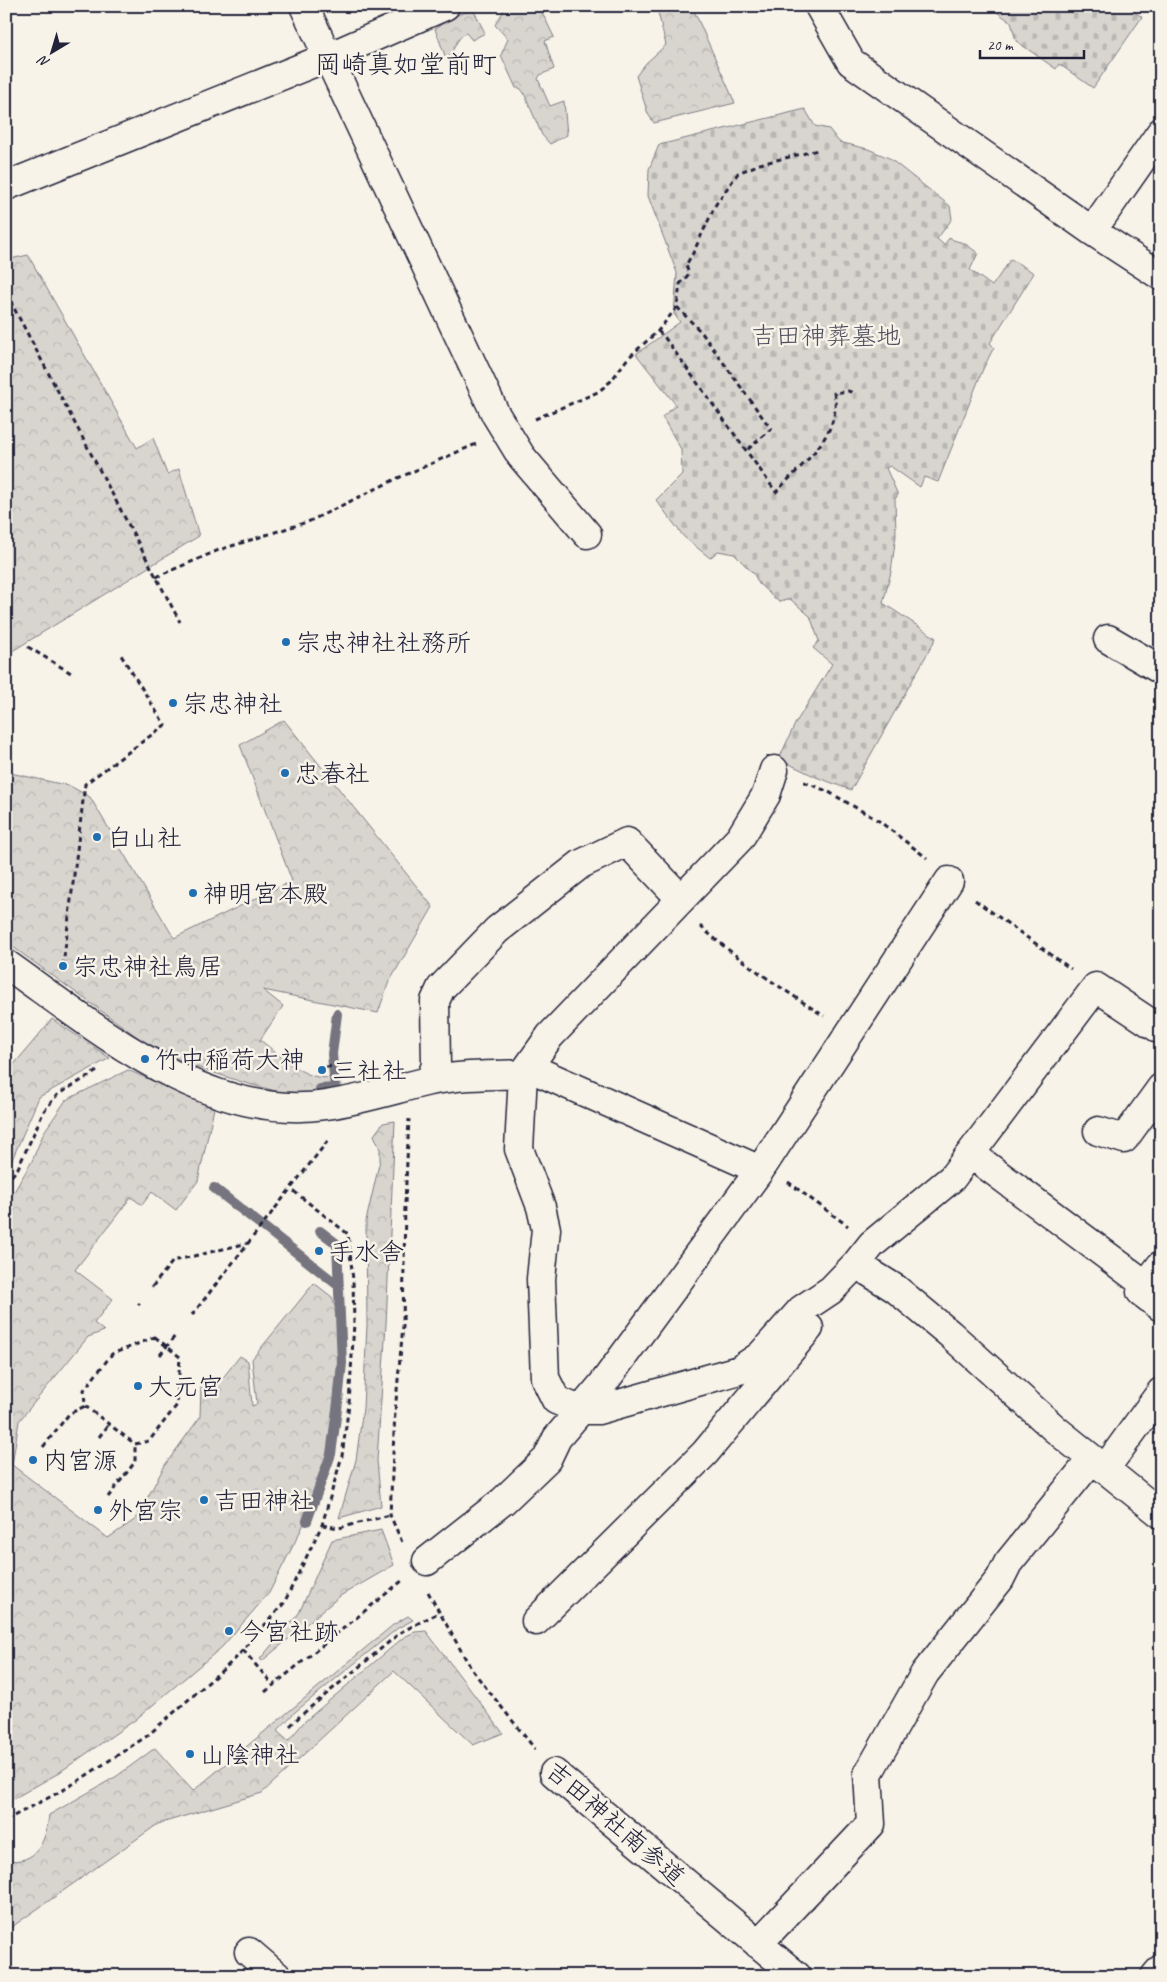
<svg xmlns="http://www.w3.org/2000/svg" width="1167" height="1982" font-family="Caveat,'Klee One',sans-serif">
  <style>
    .forest { fill: url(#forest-crowns); stroke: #7d7c85 }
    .cemetery { fill: url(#cemetery-stones); stroke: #7d7c85 }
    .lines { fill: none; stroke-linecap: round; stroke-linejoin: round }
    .stream { stroke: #76747f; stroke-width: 10 }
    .minor-casing { stroke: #22223b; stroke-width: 31 }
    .path { stroke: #22223b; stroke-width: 3; stroke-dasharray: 5 4; stroke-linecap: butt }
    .minor { stroke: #f7f3e8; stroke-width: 28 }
    .poi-dot { fill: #1f6fb2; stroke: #f7f3e8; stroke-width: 2 }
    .labels { text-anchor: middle; stroke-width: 5; stroke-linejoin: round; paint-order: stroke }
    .park-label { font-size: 25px; fill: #504f60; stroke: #f7f3e8 }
    .poi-label { font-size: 25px; fill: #22223b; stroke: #f7f3e8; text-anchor: start }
    .street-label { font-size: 25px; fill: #22223b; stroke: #f7f3e8 }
    .neighbourhood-label { font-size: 26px; fill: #22223b; stroke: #f7f3e8 }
  </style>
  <defs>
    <pattern id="forest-crowns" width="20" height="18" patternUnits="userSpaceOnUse" patternTransform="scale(1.25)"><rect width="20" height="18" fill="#d8d5cf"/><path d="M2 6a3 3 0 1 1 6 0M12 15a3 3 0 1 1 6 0" fill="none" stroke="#b9b7b3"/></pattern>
    <pattern id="cemetery-stones" width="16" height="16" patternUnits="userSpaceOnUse" patternTransform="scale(1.25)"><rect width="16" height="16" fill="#d8d5cf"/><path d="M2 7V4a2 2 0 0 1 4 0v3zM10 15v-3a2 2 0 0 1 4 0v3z" fill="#b9b7b3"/></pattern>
  </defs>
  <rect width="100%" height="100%" fill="#f7f3e8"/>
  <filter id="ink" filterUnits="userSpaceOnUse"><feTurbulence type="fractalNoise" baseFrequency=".02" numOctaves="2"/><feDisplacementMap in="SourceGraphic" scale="10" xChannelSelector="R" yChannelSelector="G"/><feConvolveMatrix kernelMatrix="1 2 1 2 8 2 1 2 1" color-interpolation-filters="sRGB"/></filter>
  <g filter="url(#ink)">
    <!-- forest -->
    <path class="forest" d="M 503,6 L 524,6 L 542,12 L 554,37 L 545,41 L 554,69 L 540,75 L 538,79 L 550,106 L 564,101 L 567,135 L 550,144 L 542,135 L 524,93 L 520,88 L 516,88 L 501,55 L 508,39 L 495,25 L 503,12 Z
      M 655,6 L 692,6 L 735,103 L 654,123 L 648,114 L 636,76 L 646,63 L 666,45 L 657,8 Z
      M 473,9 L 485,33 L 472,40 L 466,33 C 456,38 453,52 447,61 L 435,29 L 450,18 Z
      M 28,255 L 137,448 L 153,438 L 167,474 L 179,469 L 199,536 L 6,655 L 6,260 Z
      M 284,720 L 433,907 L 388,984 L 378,1013 L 263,990 L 283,1006 L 260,1040 C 282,1056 307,1085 336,1076 L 342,1084 L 340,1088 L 323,1093 L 288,1094 L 245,1083 L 190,1065 L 143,1041 L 6,942 L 6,772 L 70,786 L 90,797 L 174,938 L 292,881 L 240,745 Z
      M 52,1019 L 110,1058 L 39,1097 L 11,1162 L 6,1168 L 6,1074 Z
      M 128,1070 L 214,1108 L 198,1181 L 176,1210 L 152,1192 L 142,1205 L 131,1197 L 75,1270 L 113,1299 L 94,1323 L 104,1331 L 88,1337 L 19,1421 L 12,1465 L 108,1538 L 136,1519 L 165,1465 L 200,1417 L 201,1387 L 210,1394 L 240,1356 L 248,1361 L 252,1406 L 257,1404 L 252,1359 L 314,1283 L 332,1297 L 340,1322 L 340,1363 L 329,1453 L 306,1520 L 269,1593 L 222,1647 L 135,1720 L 57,1774 L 6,1803 L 6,1201 L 11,1197 L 32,1161 L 44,1132 L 66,1100 Z
      M 395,1121 L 386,1324 L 377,1460 L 381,1506 L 339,1518 L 356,1460 L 363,1408 L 367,1325 L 366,1221 L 380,1160 L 380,1149 L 374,1135 L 383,1123 Z
      M 381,1530 L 394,1565 L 340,1596 L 262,1661 L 260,1659 L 299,1613 L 332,1540 Z
      M 408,1616 L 413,1620 L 398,1628 L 295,1712 L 277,1731 L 288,1741 L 304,1722 L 404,1637 L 415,1632 L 426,1631 L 503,1733 L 473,1745 L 394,1671 L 262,1793 L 158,1824 L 6,1931 L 6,1860 C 37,1865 46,1841 49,1815 L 117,1776 L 155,1748 L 193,1791 L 393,1625 Z"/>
    <!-- cemetery -->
    <path class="cemetery" d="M 988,6 L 1126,6 L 1142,17 L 1093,88 L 1059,64 L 1056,69 L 1016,41 L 1011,22 Z
      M 805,109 L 815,126 L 829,129 L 839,142 L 868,149 L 889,158 L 950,206 L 952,219 L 937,239 L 944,245 L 950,237 L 953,240 L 964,243 L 978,253 L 970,270 L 992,286 L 1011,259 L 1034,273 L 990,343 L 994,347 L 983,369 L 938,482 L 924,477 L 920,487 L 890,466 L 886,468 L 898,495 L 895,499 L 896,535 L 891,572 L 883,603 L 936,638 L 851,790 L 816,777 L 779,759 L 795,724 L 832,664 L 813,648 L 819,641 L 810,616 L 790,599 L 779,602 L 759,584 L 754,574 L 734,554 L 718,551 L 710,558 L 684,537 L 656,500 L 682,474 L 681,449 L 662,417 L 676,405 L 636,354 L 680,322 L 674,314 L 677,273 L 648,196 L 649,169 L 659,145 Z"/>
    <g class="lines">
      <!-- stream -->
      <path class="stream" d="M 320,1089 L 335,1088 L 332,1054 L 337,1014
        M 214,1188 L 339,1286
        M 307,1521 L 331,1454 L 338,1402 L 342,1363 L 337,1244 L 320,1231"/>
      <defs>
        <path id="minor" d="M 304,6 L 496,415 L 521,456 L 587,534
          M 819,6 L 851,62 L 1092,231 L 1161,276
          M 6,186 L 328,57 L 445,6
          M 1092,231 L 1161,132
          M 1108,639 L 1161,670
          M 6,964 C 97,1028 207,1123 326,1105 C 361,1100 395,1089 429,1081 C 460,1075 492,1075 523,1074 L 519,1149 L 541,1207 L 546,1229 L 541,1279 L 545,1378 L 556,1400 L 580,1410 L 598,1410 L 739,1370 L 760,1356 L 801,1310 L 831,1290 L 856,1264 L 896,1289 L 950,1334 L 1055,1429 L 1161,1514
          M 528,1067 L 760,1170
          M 523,1074 L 550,1036 L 740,838 L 766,795 L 774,770
          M 430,1081 L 436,1065 L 435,1001 L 441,988 L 497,930 L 581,864 L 627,842 L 681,899
          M 1098,1131 L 1124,1139 L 1161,1088
          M 971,1154 L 1146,1285 L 1141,1292 L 1161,1307
          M 856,1264 L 872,1244 L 952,1178 L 1096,987 L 1161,1030
          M 1146,1285 L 1161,1265
          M 1105,1469 L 1161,1392
          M 427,1561 L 503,1501 L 547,1459 L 557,1438 L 602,1385 L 760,1170 L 949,881
          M 536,1621 L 705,1453 L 809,1328
          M 554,1773 L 797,1976
          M 758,1944 L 871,1824 L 868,1774 L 925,1673 L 1000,1579 L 1008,1563 L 1092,1459
          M 249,1952 L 277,1976
          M 1155,1976 L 1161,1969"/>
      </defs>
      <!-- minor casing -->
      <use href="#minor" class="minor-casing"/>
      <!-- path -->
      <path class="path" d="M 6,293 L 180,622
        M 677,307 L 702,333 L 771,429 L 746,451
        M 658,331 L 665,338 L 776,492 C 801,465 843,434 834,393 L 848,391 L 854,393
        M 535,419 L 598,392 L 611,381 L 628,358 L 658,331 L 677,307 L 680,284 L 689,274 L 686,265 L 693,253 L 716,204 L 738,173 L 760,164 L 818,150
        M 156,577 L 219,550 L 310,521 L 398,478 L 476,444
        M 28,647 L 71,673
        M 804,782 L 827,791 L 879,821 L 927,858
        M 975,900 L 1071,969
        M 700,926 C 738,960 781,988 824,1016
        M 63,966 L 85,784 L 165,725 L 119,652
        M 326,1067 L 335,1066
        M 788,1182 L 848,1226
        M 6,1183 L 18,1168 L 44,1111 L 57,1095 L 99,1070
        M 152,1287 L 173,1261 L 248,1243
        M 138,1305 L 140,1303
        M 192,1315 L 330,1138
        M 155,1337 L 180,1357 L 177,1405 L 149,1441 L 135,1444 L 85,1406 L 84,1390 L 112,1354 Z
        M 160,1355 L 175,1336
        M 99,1437 L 109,1424
        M 43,1447 L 69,1414 L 85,1406
        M 108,1497 L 135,1462 L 135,1444
        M 322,1525 L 339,1528 L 390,1515
        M 402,1542 L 390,1515 L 395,1412 L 403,1326 L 405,1203 L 409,1119
        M 428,1592 L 472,1670 L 535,1749
        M 243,1650 L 273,1685
        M 265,1692 L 403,1580
        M 290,1726 L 300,1716 L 401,1632 L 440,1612
        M 6,1820 L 67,1788 L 147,1736 L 235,1659 L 284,1603 L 322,1525 L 342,1456 L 349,1404 L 354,1323 L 353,1280 L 348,1234 L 291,1189"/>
      <!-- minor -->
      <use href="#minor" class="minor"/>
    </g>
  </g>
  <!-- markers -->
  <g class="poi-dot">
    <circle cx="286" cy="642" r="5"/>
    <circle cx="173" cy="703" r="5"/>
    <circle cx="285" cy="773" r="5"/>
    <circle cx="97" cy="837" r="5"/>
    <circle cx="193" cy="893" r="5"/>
    <circle cx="63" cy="966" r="5"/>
    <circle cx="145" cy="1059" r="5"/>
    <circle cx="322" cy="1070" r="5"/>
    <circle cx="319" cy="1251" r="5"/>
    <circle cx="138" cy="1386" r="5"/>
    <circle cx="33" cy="1460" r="5"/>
    <circle cx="204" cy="1500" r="5"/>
    <circle cx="98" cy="1510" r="5"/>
    <circle cx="229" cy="1631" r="5"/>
    <circle cx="190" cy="1754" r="5"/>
  </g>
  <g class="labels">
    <!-- park labels -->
    <g class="park-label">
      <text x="826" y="344">吉田神葬墓地</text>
    </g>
    <!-- poi labels -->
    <g class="poi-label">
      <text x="296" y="651">宗忠神社社務所</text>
      <text x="183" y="712">宗忠神社</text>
      <text x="295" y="782">忠春社</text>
      <text x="107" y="846">白山社</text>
      <text x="203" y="902">神明宮本殿</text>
      <text x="73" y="975">宗忠神社鳥居</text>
      <text x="155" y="1068">竹中稲荷大神</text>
      <text x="332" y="1079">三社社</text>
      <text x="329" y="1260">手水舎</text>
      <text x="148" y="1395">大元宮</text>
      <text x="43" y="1469">内宮源</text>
      <text x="214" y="1509">吉田神社</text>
      <text x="108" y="1519">外宮宗</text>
      <text x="239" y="1640">今宮社跡</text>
      <text x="200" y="1763">山陰神社</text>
    </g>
    <!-- street labels -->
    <g class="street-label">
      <text transform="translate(616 1823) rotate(41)" y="9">吉田神社南参道</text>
    </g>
    <!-- neighbourhood labels -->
    <g class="neighbourhood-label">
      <text x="406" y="73">岡崎真如堂前町</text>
    </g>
  </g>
  <!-- margin -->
  <rect width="1167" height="1982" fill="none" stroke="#f7f3e8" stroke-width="25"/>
  <rect x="12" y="12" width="1142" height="1957" fill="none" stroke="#22223b" stroke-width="2" filter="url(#ink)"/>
  <!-- north arrow -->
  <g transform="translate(52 52) rotate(218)" stroke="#f7f3e8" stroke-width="4" paint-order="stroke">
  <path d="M0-4L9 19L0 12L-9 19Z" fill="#22223b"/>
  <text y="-8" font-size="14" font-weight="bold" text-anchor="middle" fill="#22223b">N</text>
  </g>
  <!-- scale -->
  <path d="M980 50v8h104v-8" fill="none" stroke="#22223b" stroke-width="2.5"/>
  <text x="987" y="50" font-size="15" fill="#22223b" stroke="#f7f3e8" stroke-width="4" paint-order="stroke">20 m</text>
</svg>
